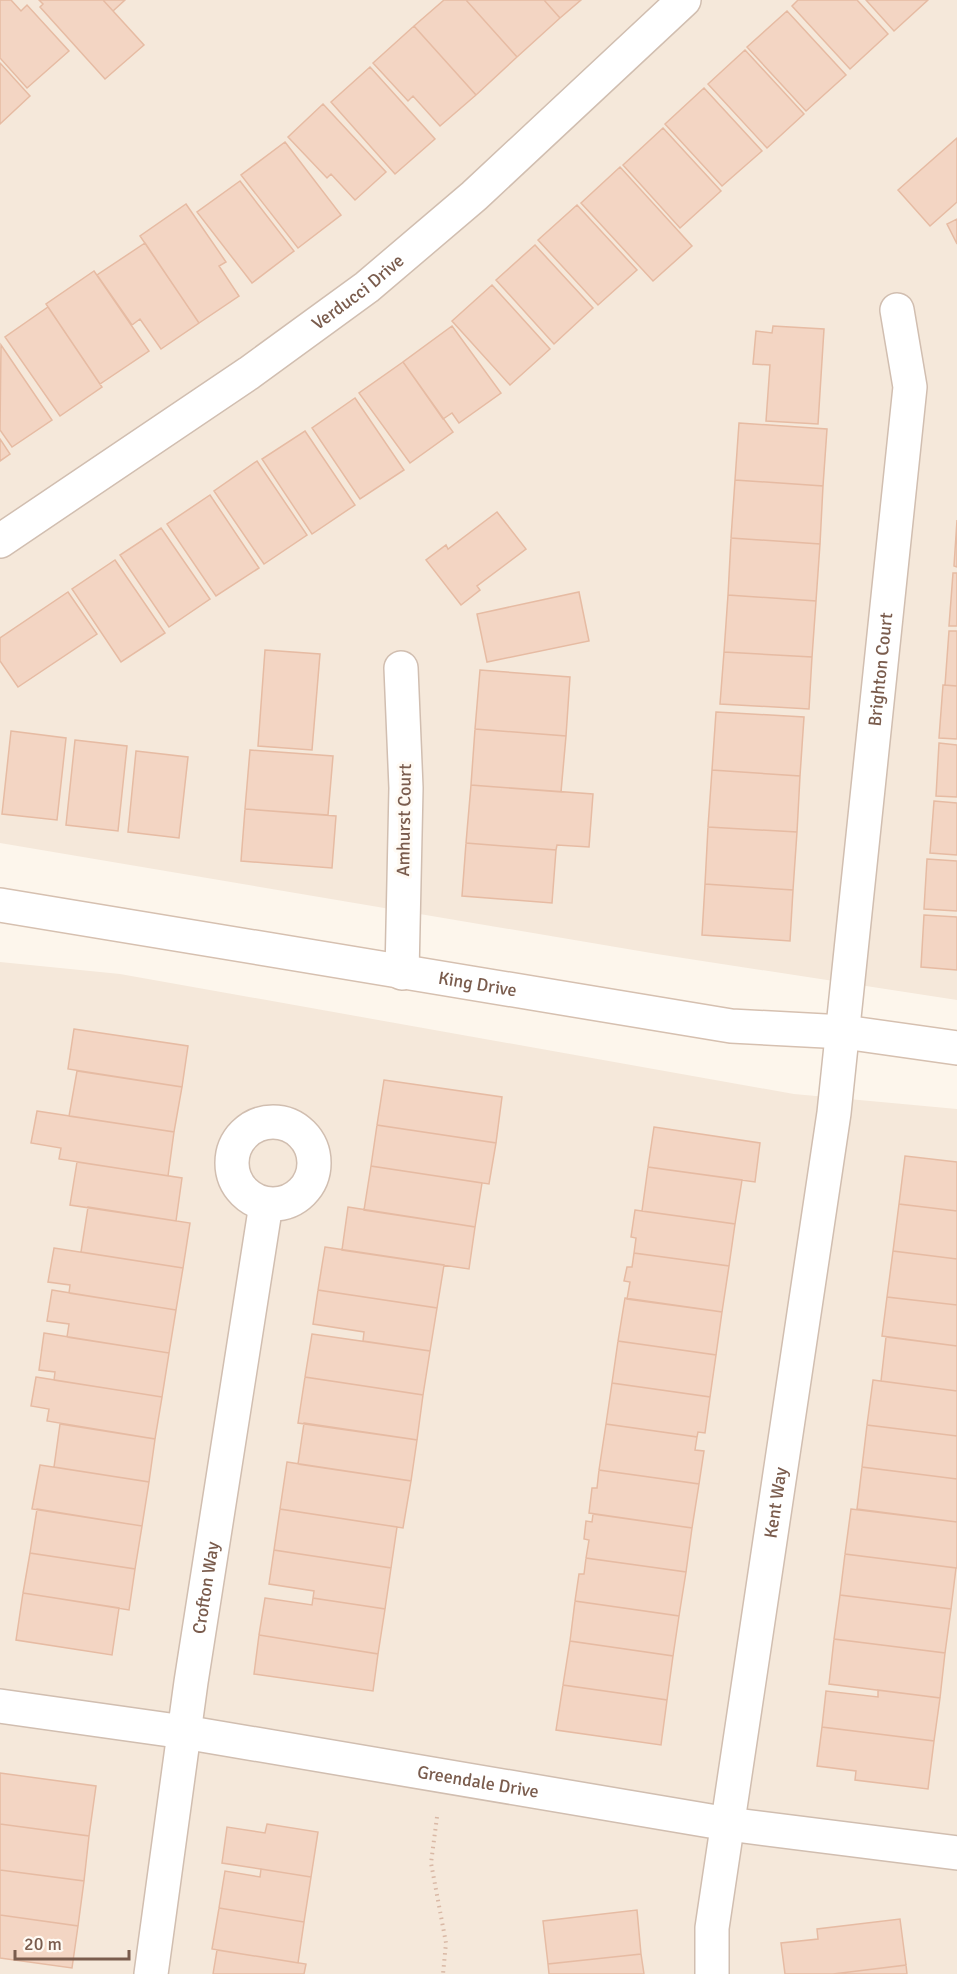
<svg xmlns="http://www.w3.org/2000/svg" width="957" height="1974" font-family="Signika,sans-serif">
  <style>
    .residential { fill: #f5e8da }
    .building { fill: #f3d5c3; stroke: #e6bba3; stroke-width: 1.5 }
    .lines { fill: none; stroke-linecap: round; stroke-linejoin: round }
    .street-casing { stroke: #d1beb0; stroke-width: 36 }
    .secondary-casing { stroke: #d6c0b0; stroke-width: 36 }
    .path { stroke: #d9b8a5; stroke-width: 4; stroke-dasharray: 1.5 4.5; stroke-linecap: butt }
    .street { stroke: #fff; stroke-width: 33 }
    .secondary { stroke: #fff; stroke-width: 33 }
    .labels { text-anchor: middle; stroke-width: 6; stroke-linejoin: round; paint-order: stroke }
    .street-label { font-size: 18px; fill: #7a5c4d; stroke: #fffaf3 }
  </style>
  <rect width="100%" height="100%" fill="#fdf6ec"/>
  <!-- residential -->
  <path class="residential" d="M 0,0 L 957,0 L 957,1000 L 657,954 L 0,843 Z
    M 0,962 L 120,974 L 794,1094 L 957,1109 L 957,1974 L 0,1974 Z"/>
  <!-- building -->
  <path class="building" d="M 0,0 L 11,0 L 21,11 L 27,5 L 69,51 L 27,88 L 0,58 Z
    M 39,0 L 103,0 L 144,45 L 105,79 L 40,7 L 43,4 Z
    M 103,0 L 125,0 L 113,11 Z
    M 444,0 L 466,0 L 517,57 L 476,95 L 414,26 Z
    M 466,0 L 544,0 L 560,18 L 517,57 Z
    M 544,0 L 581,0 L 560,18 Z
    M 798,0 L 857,0 L 888,34 L 850,69 L 792,6 Z
    M 866,0 L 928,0 L 894,31 Z
    M 787,11 L 846,75 L 806,111 L 747,47 Z
    M 414,26 L 476,95 L 440,126 L 413,96 L 408,101 L 373,63 Z
    M 745,50 L 804,114 L 767,148 L 708,84 Z
    M 0,63 L 30,96 L 0,124 Z
    M 370,67 L 435,139 L 395,174 L 331,102 Z
    M 704,88 L 762,151 L 722,186 L 665,124 Z
    M 323,104 L 386,172 L 355,200 L 331,174 L 327,178 L 288,137 Z
    M 663,128 L 721,191 L 680,228 L 623,165 Z
    M 957,138 L 957,202 L 930,226 L 898,190 Z
    M 285,142 L 341,215 L 298,248 L 241,175 Z
    M 620,167 L 692,246 L 653,281 L 581,203 Z
    M 240,181 L 294,251 L 252,283 L 197,212 Z
    M 186,204 L 226,262 L 219,266 L 239,296 L 199,323 L 140,236 Z
    M 577,205 L 637,270 L 598,305 L 538,240 Z
    M 957,219 L 957,244 L 947,224 Z
    M 145,243 L 199,323 L 161,349 L 140,319 L 132,325 L 97,275 Z
    M 535,245 L 593,308 L 554,344 L 496,280 Z
    M 94,271 L 149,351 L 100,384 L 46,304 Z
    M 492,285 L 550,349 L 510,385 L 452,321 Z
    M 48,307 L 102,387 L 60,416 L 5,337 Z
    M 452,326 L 501,393 L 459,423 L 452,413 L 443,419 L 403,362 Z
    M 773,326 L 824,329 L 818,424 L 766,421 L 770,365 L 753,364 L 756,331 L 772,333 Z
    M 1,345 L 52,420 L 12,447 L 0,430 Z
    M 403,362 L 453,432 L 410,463 L 359,393 Z
    M 355,398 L 404,470 L 360,499 L 312,428 Z
    M 739,423 L 827,429 L 823,486 L 735,480 Z
    M 305,431 L 355,505 L 312,534 L 262,459 Z
    M 0,439 L 10,454 L 0,461 Z
    M 257,461 L 307,535 L 264,564 L 214,491 Z
    M 735,480 L 823,486 L 820,544 L 731,538 Z
    M 210,495 L 259,568 L 216,596 L 167,524 Z
    M 497,512 L 526,549 L 477,586 L 480,590 L 461,605 L 426,560 L 446,545 L 448,549 Z
    M 957,520 L 957,567 L 954,566 Z
    M 161,528 L 210,599 L 169,627 L 120,555 Z
    M 731,538 L 820,544 L 816,601 L 728,595 Z
    M 115,560 L 165,633 L 121,662 L 72,589 Z
    M 953,573 L 957,573 L 957,626 L 949,626 Z
    M 68,592 L 97,634 L 18,687 L 0,661 L 0,638 Z
    M 579,592 L 589,641 L 487,662 L 477,614 Z
    M 728,595 L 816,601 L 812,657 L 724,652 Z
    M 949,631 L 957,631 L 957,686 L 945,685 Z
    M 265,650 L 320,654 L 312,750 L 258,746 Z
    M 724,652 L 812,657 L 809,709 L 720,704 Z
    M 480,670 L 570,677 L 566,736 L 475,729 Z
    M 943,685 L 957,686 L 957,739 L 939,738 Z
    M 716,712 L 804,717 L 800,776 L 712,770 Z
    M 475,729 L 566,736 L 561,792 L 471,785 Z
    M 11,731 L 66,738 L 57,820 L 2,814 Z
    M 75,740 L 127,746 L 118,831 L 66,825 Z
    M 939,743 L 957,745 L 957,797 L 936,796 Z
    M 250,750 L 333,756 L 328,815 L 245,809 Z
    M 136,751 L 188,757 L 179,838 L 128,832 Z
    M 712,770 L 800,776 L 797,832 L 708,827 Z
    M 471,785 L 593,794 L 589,847 L 557,845 L 556,850 L 466,843 Z
    M 934,801 L 957,803 L 957,855 L 930,853 Z
    M 245,809 L 336,816 L 332,868 L 241,861 Z
    M 708,827 L 797,832 L 793,890 L 705,884 Z
    M 466,843 L 556,850 L 552,903 L 462,896 Z
    M 927,859 L 957,861 L 957,911 L 924,909 Z
    M 705,884 L 793,890 L 790,941 L 702,935 Z
    M 924,915 L 957,917 L 957,970 L 921,967 Z
    M 74,1029 L 188,1046 L 182,1087 L 68,1069 Z
    M 77,1071 L 182,1087 L 174,1132 L 69,1116 Z
    M 384,1080 L 502,1097 L 496,1143 L 377,1125 Z
    M 37,1111 L 174,1132 L 168,1176 L 59,1159 L 61,1148 L 31,1143 Z
    M 377,1125 L 496,1143 L 489,1184 L 371,1166 Z
    M 654,1127 L 760,1143 L 755,1182 L 648,1167 Z
    M 905,1156 L 957,1162 L 957,1211 L 899,1204 Z
    M 77,1162 L 182,1178 L 176,1221 L 70,1205 Z
    M 371,1166 L 482,1183 L 475,1227 L 364,1210 Z
    M 648,1167 L 742,1180 L 735,1224 L 642,1211 Z
    M 899,1204 L 957,1211 L 957,1259 L 893,1251 Z
    M 88,1207 L 190,1223 L 183,1268 L 81,1252 Z
    M 348,1207 L 475,1227 L 469,1269 L 342,1250 Z
    M 635,1210 L 735,1224 L 729,1266 L 634,1253 L 636,1238 L 631,1237 Z
    M 325,1247 L 444,1265 L 437,1308 L 318,1290 Z
    M 54,1248 L 183,1268 L 176,1310 L 69,1293 L 70,1285 L 48,1282 Z
    M 893,1251 L 957,1259 L 957,1305 L 887,1297 Z
    M 634,1253 L 729,1266 L 722,1312 L 627,1299 L 630,1282 L 624,1281 L 627,1267 L 632,1267 Z
    M 52,1290 L 176,1310 L 169,1353 L 67,1337 L 69,1324 L 47,1321 Z
    M 318,1290 L 437,1308 L 430,1351 L 363,1341 L 364,1332 L 313,1324 Z
    M 887,1297 L 957,1305 L 957,1346 L 882,1336 Z
    M 625,1298 L 722,1312 L 716,1355 L 618,1341 Z
    M 44,1333 L 169,1353 L 162,1397 L 54,1380 L 55,1372 L 39,1370 Z
    M 312,1334 L 430,1351 L 423,1395 L 305,1377 Z
    M 886,1337 L 957,1346 L 957,1391 L 881,1381 Z
    M 618,1341 L 716,1355 L 710,1397 L 612,1383 Z
    M 36,1377 L 162,1397 L 155,1439 L 47,1421 L 49,1409 L 31,1406 Z
    M 305,1377 L 423,1395 L 417,1440 L 298,1423 Z
    M 873,1380 L 957,1391 L 957,1436 L 867,1425 Z
    M 612,1383 L 710,1397 L 705,1433 L 698,1432 L 697,1437 L 606,1424 Z
    M 304,1423 L 417,1440 L 411,1481 L 298,1464 Z
    M 60,1424 L 155,1439 L 149,1482 L 54,1467 Z
    M 606,1424 L 697,1437 L 695,1450 L 704,1451 L 699,1484 L 599,1470 Z
    M 867,1425 L 957,1436 L 957,1479 L 862,1467 Z
    M 287,1462 L 411,1481 L 403,1528 L 280,1509 Z
    M 40,1465 L 149,1482 L 142,1526 L 32,1509 Z
    M 862,1467 L 957,1479 L 957,1522 L 857,1509 Z
    M 599,1470 L 699,1484 L 692,1528 L 589,1513 L 592,1488 L 597,1488 Z
    M 37,1509 L 142,1526 L 135,1569 L 30,1553 Z
    M 280,1509 L 397,1527 L 391,1568 L 274,1550 Z
    M 851,1509 L 957,1522 L 957,1568 L 845,1554 Z
    M 593,1514 L 692,1528 L 686,1572 L 586,1558 L 589,1540 L 584,1539 L 586,1521 L 592,1522 Z
    M 274,1550 L 391,1568 L 385,1609 L 313,1598 L 314,1591 L 269,1584 Z
    M 30,1553 L 135,1569 L 129,1610 L 23,1593 Z
    M 845,1554 L 956,1568 L 951,1609 L 840,1595 Z
    M 586,1558 L 686,1572 L 679,1616 L 575,1601 L 579,1574 L 584,1574 Z
    M 23,1593 L 119,1608 L 112,1655 L 16,1640 Z
    M 840,1595 L 951,1609 L 945,1653 L 834,1639 Z
    M 265,1598 L 312,1605 L 313,1598 L 385,1609 L 378,1654 L 259,1635 Z
    M 575,1601 L 679,1616 L 673,1656 L 570,1641 Z
    M 259,1635 L 378,1654 L 373,1691 L 254,1674 Z
    M 834,1639 L 945,1653 L 940,1698 L 829,1684 Z
    M 570,1641 L 673,1656 L 667,1700 L 563,1685 Z
    M 563,1685 L 667,1700 L 661,1745 L 556,1730 Z
    M 878,1690 L 940,1698 L 934,1741 L 822,1727 L 826,1691 L 878,1697 Z
    M 822,1727 L 934,1741 L 928,1789 L 855,1780 L 856,1771 L 817,1766 Z
    M 0,1773 L 96,1786 L 89,1836 L 0,1824 Z
    M 0,1824 L 89,1836 L 84,1881 L 0,1870 Z
    M 267,1824 L 318,1832 L 311,1877 L 222,1863 L 227,1827 L 265,1833 Z
    M 261,1869 L 311,1877 L 304,1922 L 219,1908 L 225,1871 L 260,1877 Z
    M 0,1870 L 84,1881 L 78,1926 L 0,1915 Z
    M 219,1908 L 304,1922 L 298,1963 L 212,1949 Z
    M 637,1910 L 641,1954 L 548,1964 L 543,1921 Z
    M 0,1915 L 78,1926 L 72,1968 L 0,1958 Z
    M 900,1919 L 906,1965 L 833,1974 L 785,1974 L 781,1943 L 818,1939 L 817,1929 Z
    M 217,1950 L 306,1964 L 304,1974 L 213,1974 Z
    M 641,1954 L 644,1974 L 549,1974 L 548,1964 Z
    M 906,1965 L 907,1974 L 833,1974 Z"/>
  <g class="lines">
    <defs>
      <g id="street">
        <path id="s1" d="M 0,541 L 249,373 L 367,287 L 474,196 L 684,0"/>
        <path d="M 401,668 L 406,788 L 402,973"/>
        <circle cx="273" cy="1163" r="41"/>
        <path id="s2" d="M 0,1706 L 184,1732 L 728,1824 L 957,1853"/>
        <path id="s3" d="M 151,1974 L 191,1682 L 266,1204"/>
        <path id="s4" d="M 712,1974 L 712,1928 L 834,1113 L 910,387 L 897,310"/>
      </g>
      <g id="secondary">
        <path id="s5" d="M 0,905 L 731,1026 L 844,1032 L 957,1048"/>
      </g>
    </defs>
    <!-- street casing -->
    <use href="#street" class="street-casing"/>
    <!-- secondary casing -->
    <use href="#secondary" class="secondary-casing"/>
    <!-- path -->
    <path class="path" d="M 437,1817 L 431,1863 L 446,1943 L 443,1974"/>
    <!-- street -->
    <use href="#street" class="street"/>
    <!-- secondary -->
    <use href="#secondary" class="secondary"/>
  </g>
  <g class="labels">
    <!-- street labels -->
    <g class="street-label">
      <text dy="6" stroke="none"><textPath href="#s1" startOffset="436">Verducci Drive</textPath></text>
      <text dy="6" stroke="none"><textPath href="#s4" startOffset="1316">Brighton Court</textPath></text>
      <text transform="translate(404 820) rotate(-89)" y="6">Amhurst Court</text>
      <text dy="6" stroke="none"><textPath href="#s5" startOffset="484">King Drive</textPath></text>
      <text dy="6" stroke="none"><textPath href="#s4" startOffset="476">Kent Way</textPath></text>
      <text dy="6" stroke="none"><textPath href="#s3" startOffset="390">Crofton Way</textPath></text>
      <text dy="6" stroke="none"><textPath href="#s2" startOffset="484">Greendale Drive</textPath></text>
    </g>
  </g>
  <!-- scale -->
  <path d="M15 1950v9h114v-9" fill="none" stroke="#7a5c4d" stroke-width="3"/>
  <text x="24" y="1950" font-size="18" fill="#7a5c4d" stroke="#fffaf3" stroke-width="4.5" paint-order="stroke">20 m</text>
</svg>
